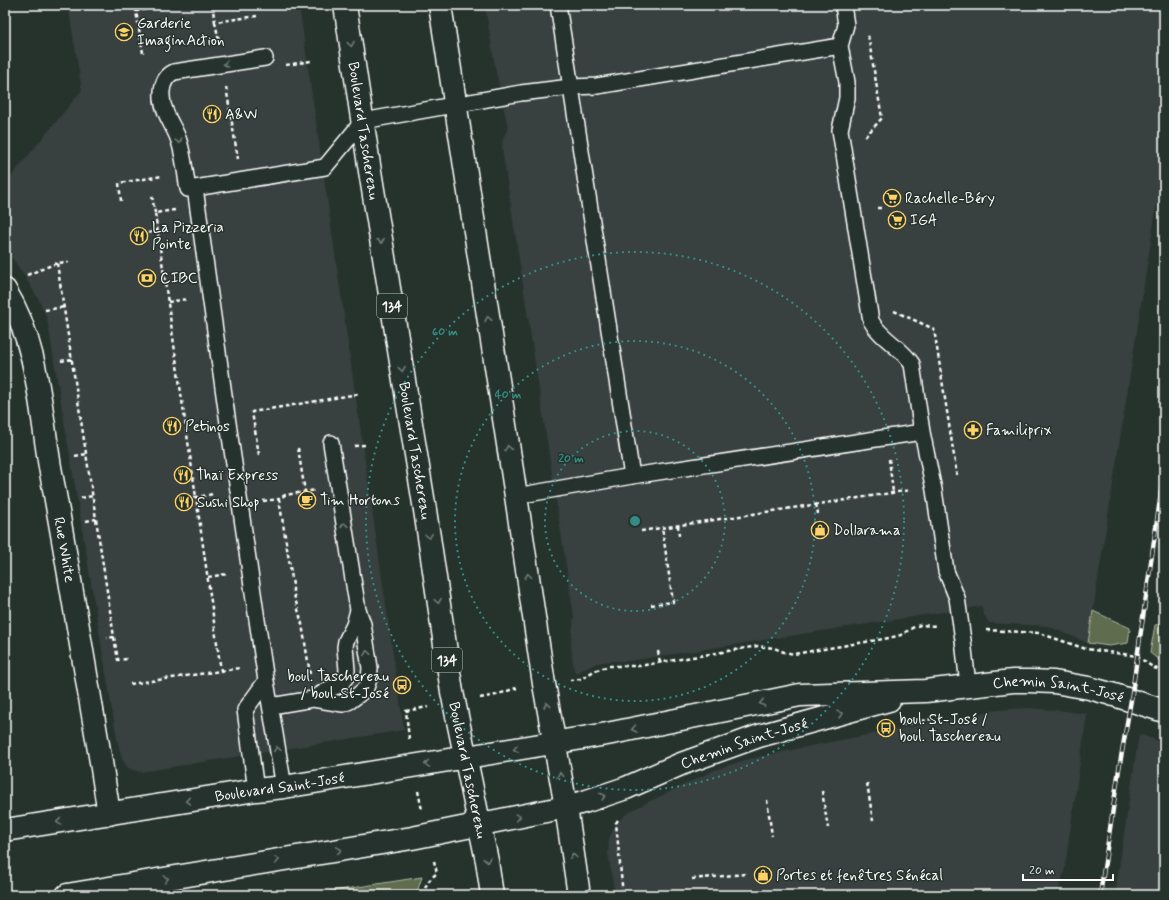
<svg xmlns="http://www.w3.org/2000/svg" width="1169" height="900" font-family="Mynerve,sans-serif">
  <style>
    .built { fill: #39403f }
    .green { fill: #5e6c4e; stroke: #aeb6a6 }
    .lines { fill: none; stroke-linecap: round; stroke-linejoin: round }
    .lane-casing { stroke: #fff; stroke-width: 18 }
    .street-casing { stroke: #fff; stroke-width: 25 }
    .secondary-casing { stroke: #fff; stroke-width: 25 }
    .primary-casing { stroke: #fff; stroke-width: 25 }
    .path { stroke: #fff; stroke-width: 2.5; stroke-dasharray: 4 3; stroke-linecap: butt }
    .lane { stroke: #26332d; stroke-width: 15 }
    .street { stroke: #26332d; stroke-width: 22 }
    .secondary { stroke: #26332d; stroke-width: 22 }
    .primary { stroke: #26332d; stroke-width: 22 }
    .rail-casing { stroke: #fff; stroke-width: 4.5 }
    .rail { stroke: #26332d; stroke-width: 3; stroke-dasharray: 9; stroke-linecap: butt }
    .oneway { stroke: #727a76 }
    .ring { fill: none; stroke: #338b84; stroke-width: 2; stroke-dasharray: 2 4 }
    .labels { text-anchor: middle; stroke-width: 3; stroke-linejoin: round; paint-order: stroke }
    .shield { fill: #26332d; stroke: #bec2c0; stroke-width: 1 }
    .shield-label { font-size: 14px; font-weight: bold; fill: #fff }
    .poi-label { font-size: 15px; fill: #fff; stroke: #26332d; text-anchor: start }
    .street-label { font-size: 15px; fill: #fff; stroke: #26332d }
    .centre { fill: #338b84; stroke: #26332d; stroke-width: 2 }
    .ring-label { font-size: 12px; text-anchor: middle; font-weight: bold; fill: #338b84; stroke: #26332d; stroke-width: 3; stroke-linejoin: round; paint-order: stroke }
  </style>
  <rect width="100%" height="100%" fill="#26332d"/>
  <filter id="ink" filterUnits="userSpaceOnUse"><feTurbulence type="fractalNoise" baseFrequency=".025" numOctaves="2"/><feDisplacementMap in="SourceGraphic" scale="8" xChannelSelector="R" yChannelSelector="G"/><feConvolveMatrix kernelMatrix="1 2 1 2 8 2 1 2 1" color-interpolation-filters="sRGB"/></filter>
  <g filter="url(#ink)">
    <!-- built -->
    <path class="built" d="M 68,5 L 299,5 L 404,730 L 140,772 L 128,768 L 122,759 L 117,739 L 47,318 L 39,300 L 24,275 L 5,248 L 5,184 L 82,90 Z
      M 485,5 L 1164,5 L 1164,158 L 1088,643 L 1048,626 L 989,623 L 983,613 L 982,606 L 629,661 L 609,661 L 597,663 L 576,673 L 574,670 L 572,657 L 571,642 L 574,617 L 502,148 L 503,138 L 508,128 L 495,67 Z
      M 1027,708 L 1057,710 L 1087,714 L 1064,873 L 1057,895 L 615,895 L 608,853 L 609,839 L 614,827 L 625,815 L 638,807 L 715,770 L 745,760 L 815,745 L 998,710 Z
      M 1139,734 L 1164,743 L 1164,895 L 1115,895 Z"/>
    <!-- green -->
    <path class="green" d="M 1093,611 L 1130,628 L 1128,643 L 1109,646 L 1088,643 Z
      M 1164,624 L 1164,664 L 1150,653 L 1155,625 Z
      M 422,877 L 416,895 L 307,895 Z"/>
    <g class="lines">
      <defs>
        <path id="lane" d="M 558,5 L 632,476
          M 840,46 L 846,25 L 843,5
          M 188,189 C 185,173 184,156 179,141 C 176,131 170,123 166,113 C 160,100 159,79 174,72 L 265,58
          M 516,496 L 632,476 L 922,432
          M 266,681 L 227,416 L 195,188 L 325,167 L 363,121 L 521,93 L 571,87 L 597,86 L 840,46 L 847,82 L 847,98 L 840,130 L 871,321 C 881,339 901,347 912,364 L 922,432 L 934,490 L 946,571 L 957,598 L 963,640 L 968,685
          M 313,699 L 329,689 L 338,686 L 342,682 L 346,677 L 347,670 L 345,647 L 346,641 L 354,625 L 358,610
          M 271,706 L 313,699 L 343,704 L 350,701 L 358,695 L 366,688 L 369,679 L 370,668 L 363,624 L 358,610 L 331,443
          M 256,790 L 245,710 L 266,681 L 284,787"/>
        <g id="street">
          <path id="s1" d="M 5,290 C 38,343 40,407 50,467 C 68,565 84,664 101,762 L 109,814"/>
        </g>
        <g id="secondary">
          <path id="s2" d="M 5,830 L 256,790 L 284,787 L 607,734 L 800,695 L 925,691 L 1013,681 L 1029,681 L 1054,682 L 1089,688 L 1111,694 L 1164,711"/>
          <path id="s3" d="M 67,895 L 412,838 L 566,807 L 587,801 L 626,788 L 681,764 L 759,736 L 889,700"/>
        </g>
        <g id="primary">
          <path id="s4" d="M 345,5 L 369,165 L 425,510 L 452,692 L 487,861 L 492,895"/>
          <path d="M 440,5 L 516,496 L 544,684 L 566,807 L 579,895"/>
        </g>
      </defs>
      <!-- lane casing -->
      <use href="#lane" class="lane-casing"/>
      <!-- street casing -->
      <use href="#street" class="street-casing"/>
      <!-- secondary casing -->
      <use href="#secondary" class="secondary-casing"/>
      <!-- primary casing -->
      <use href="#primary" class="primary-casing"/>
      <!-- path -->
      <path class="path" d="M 212,5 L 215,22 L 257,16
        M 215,22 L 219,41
        M 143,53 L 136,11 L 171,5
        M 286,65 L 311,61
        M 226,87 L 238,159
        M 865,137 L 882,118 L 868,35
        M 152,196 L 155,213
        M 121,201 L 119,183 L 162,176
        M 877,208 L 883,208
        M 175,210 L 155,213 L 196,497 L 193,497
        M 148,233 L 157,231
        M 57,263 L 114,637 L 107,638
        M 27,275 L 57,263 L 69,262
        M 168,302 L 187,299
        M 45,310 L 64,307
        M 894,311 L 934,329 L 957,475
        M 61,361 L 72,359
        M 354,446 L 365,445
        M 298,448 L 305,492
        M 259,455 L 252,412 L 358,394
        M 75,456 L 87,454
        M 889,459 L 893,492
        M 81,498 L 93,496
        M 263,501 L 279,499
        M 816,504 L 818,514
        M 86,521 L 96,519
        M 678,525 L 679,536
        M 641,531 L 911,490
        M 208,577 L 227,574
        M 651,605 L 673,602 L 662,527
        M 986,630 L 1039,633 L 1086,649 L 1137,656 L 1154,668 L 1164,671
        M 114,637 L 118,660 L 127,659
        M 658,651 L 660,663
        M 221,671 L 240,668
        M 310,674 L 302,624 L 293,591 L 293,585 L 279,499 L 285,495 L 316,490
        M 570,680 L 581,679 L 594,671 L 609,666 L 639,666 L 758,646 L 774,648 L 784,652 L 794,654 L 889,638 L 901,635 L 912,628 L 920,625 L 937,626
        M 130,684 L 221,671 L 196,497 L 214,494
        M 480,698 L 496,695 L 513,689 L 517,688
        M 901,725 L 932,719
        M 409,739 L 406,711 L 428,707
        M 867,783 L 873,821
        M 418,791 L 422,810
        M 822,791 L 828,828
        M 767,800 L 772,836
        M 618,820 L 616,823 L 623,895
        M 692,879 L 745,874
        M 424,895 C 425,884 429,880 437,873 L 434,861"/>
      <!-- lane -->
      <use href="#lane" class="lane"/>
      <!-- street -->
      <use href="#street" class="street"/>
      <!-- secondary -->
      <use href="#secondary" class="secondary"/>
      <!-- primary -->
      <use href="#primary" class="primary"/>
      <defs>
        <path id="rail" d="M 1100,895 L 1119,769 L 1131,700 L 1164,472"/>
      </defs>
      <!-- rail casing -->
      <use href="#rail" class="rail-casing"/>
      <!-- rail -->
      <use href="#rail" class="rail"/>
    </g>
    <!-- one-way arrows -->
    <defs><path id="oneway-chevron" d="M-2-3.5L2.5 0L-2 3.5" fill="none" stroke-width="1.6" stroke-linecap="round" stroke-linejoin="round"/></defs>
    <g class="oneway">
      <use href="#oneway-chevron" transform="translate(351 44) rotate(81)"/>
      <use href="#oneway-chevron" transform="translate(226 64) rotate(171)"/>
      <use href="#oneway-chevron" transform="translate(179 141) rotate(72)"/>
      <use href="#oneway-chevron" transform="translate(381 241) rotate(81)"/>
      <use href="#oneway-chevron" transform="translate(488 319) rotate(-99)"/>
      <use href="#oneway-chevron" transform="translate(402 369) rotate(81)"/>
      <use href="#oneway-chevron" transform="translate(508 448) rotate(-99)"/>
      <use href="#oneway-chevron" transform="translate(344 525) rotate(-99)"/>
      <use href="#oneway-chevron" transform="translate(429 536) rotate(82)"/>
      <use href="#oneway-chevron" transform="translate(528 576) rotate(-98)"/>
      <use href="#oneway-chevron" transform="translate(438 601) rotate(81)"/>
      <use href="#oneway-chevron" transform="translate(367 653) rotate(-99)"/>
      <use href="#oneway-chevron" transform="translate(762 703) rotate(169)"/>
      <use href="#oneway-chevron" transform="translate(547 705) rotate(-100)"/>
      <use href="#oneway-chevron" transform="translate(840 714) rotate(-16)"/>
      <use href="#oneway-chevron" transform="translate(634 729) rotate(169)"/>
      <use href="#oneway-chevron" transform="translate(277 749) rotate(-99)"/>
      <use href="#oneway-chevron" transform="translate(516 749) rotate(170)"/>
      <use href="#oneway-chevron" transform="translate(427 764) rotate(171)"/>
      <use href="#oneway-chevron" transform="translate(560 775) rotate(-100)"/>
      <use href="#oneway-chevron" transform="translate(603 796) rotate(-19)"/>
      <use href="#oneway-chevron" transform="translate(188 801) rotate(171)"/>
      <use href="#oneway-chevron" transform="translate(518 817) rotate(-12)"/>
      <use href="#oneway-chevron" transform="translate(59 822) rotate(171)"/>
      <use href="#oneway-chevron" transform="translate(339 850) rotate(-9)"/>
      <use href="#oneway-chevron" transform="translate(573 856) rotate(-97)"/>
      <use href="#oneway-chevron" transform="translate(277 860) rotate(-10)"/>
      <use href="#oneway-chevron" transform="translate(487 860) rotate(80)"/>
      <use href="#oneway-chevron" transform="translate(166 879) rotate(-10)"/>
    </g>
  </g>
  <!-- distance rings -->
  <g class="ring">
    <circle cx="635" cy="521" r="90"/>
    <circle cx="635" cy="521" r="180"/>
    <circle cx="635" cy="521" r="269"/>
  </g>
  <!-- icons -->
  <defs>
    <symbol id="school-ring" viewBox="-11 -11 22 22"><circle r="9.5" fill="#26332d" stroke="#ffd166" stroke-width="1.5"/><path d="M0-5L7-2L0 1L-7-2ZM-4 1L0 2.5L4 1V4Q0 6-4 4Z" fill="#ffd166"/></symbol>
    <symbol id="restaurant-ring" viewBox="-11 -11 22 22"><circle r="9.5" fill="#26332d" stroke="#ffd166" stroke-width="1.5"/><path d="M-5-6h1v4h1v-4h1v4h1v-4h1v5L-1.5 .5V6h-2V.5L-5-1ZM5-6V6H3V1.5H1.5Q1.5-4 5-6Z" fill="#ffd166"/></symbol>
    <symbol id="supermarket-ring" viewBox="-11 -11 22 22"><circle r="9.5" fill="#26332d" stroke="#ffd166" stroke-width="1.5"/><path d="M-6-5.5h2.5l.6 2H6L4.5 2H-2.5L-4.4-4H-6ZM-1.5 3.2a1.3 1.3 0 1 0 .1 0ZM3 3.2a1.3 1.3 0 1 0 .1 0Z" fill="#ffd166"/></symbol>
    <symbol id="bank-ring" viewBox="-11 -11 22 22"><circle r="9.5" fill="#26332d" stroke="#ffd166" stroke-width="1.5"/><path d="M-6-4H6V4H-6ZM0-2.3a2.3 2.3 0 1 0 0 4.6a2.3 2.3 0 1 0 0-4.6Z" fill="#ffd166"/></symbol>
    <symbol id="pharmacy-ring" viewBox="-11 -11 22 22"><circle r="9.5" fill="#26332d" stroke="#ffd166" stroke-width="1.5"/><path d="M-2-6h4v4h4v4h-4v4h-4v-4h-4v-4h4Z" fill="#ffd166"/></symbol>
    <symbol id="cafe-ring" viewBox="-11 -11 22 22"><circle r="9.5" fill="#26332d" stroke="#ffd166" stroke-width="1.5"/><path d="M-5.5-4.5H6V0H3Q3 3.5 0 3.5H-2.5Q-5.5 3.5-5.5 0ZM3-3.2v2h1.7v-2ZM-6 4.5H4V6H-6Z" fill="#ffd166"/></symbol>
    <symbol id="shop-ring" viewBox="-11 -11 22 22"><circle r="9.5" fill="#26332d" stroke="#ffd166" stroke-width="1.5"/><path d="M-5-2.5h2.3a2.7 3.5 0 0 1 5.4 0H5L5.5 6h-11ZM-1.5-2.5h3a1.5 2.3 0 0 0-3 0Z" fill="#ffd166"/></symbol>
    <symbol id="bus-ring" viewBox="-11 -11 22 22"><circle r="9.5" fill="#26332d" stroke="#ffd166" stroke-width="1.5"/><path d="M-5-6H5V4H4V6H2V4H-2V6H-4V4H-5ZM-3.5-4V0h7V-4ZM-3.5 1.2v1.5H-2V1.2ZM2 1.2v1.5H3.5V1.2Z" fill="#ffd166"/></symbol>
  </defs>
  <g fill-rule="evenodd">
    <use href="#school-ring" x="114" y="22" width="20" height="20"/>
    <use href="#restaurant-ring" x="202" y="104" width="20" height="20"/>
    <use href="#supermarket-ring" x="882" y="188" width="20" height="20"/>
    <use href="#supermarket-ring" x="887" y="210" width="20" height="20"/>
    <use href="#restaurant-ring" x="129" y="226" width="20" height="20"/>
    <use href="#bank-ring" x="137" y="268" width="20" height="20"/>
    <use href="#restaurant-ring" x="162" y="416" width="20" height="20"/>
    <use href="#pharmacy-ring" x="963" y="420" width="20" height="20"/>
    <use href="#restaurant-ring" x="173" y="465" width="20" height="20"/>
    <use href="#cafe-ring" x="297" y="490" width="20" height="20"/>
    <use href="#restaurant-ring" x="174" y="492" width="20" height="20"/>
    <use href="#shop-ring" x="810" y="520" width="20" height="20"/>
    <use href="#bus-ring" x="392" y="675" width="20" height="20"/>
    <use href="#bus-ring" x="876" y="718" width="20" height="20"/>
    <use href="#shop-ring" x="753" y="865" width="20" height="20"/>
  </g>
  <g class="labels">
    <!-- shield labels -->
    <g class="shield">
      <rect x="377" y="294" width="30" height="24" rx="3"/>
      <rect x="432" y="648" width="30" height="24" rx="3"/>
    </g>
    <g class="shield-label">
      <text x="392" y="311">134</text>
      <text x="447" y="665">134</text>
    </g>
    <!-- poi labels -->
    <g class="poi-label">
      <text x="137" y="28">Garderie<tspan x="137" dy="17">ImaginAction</tspan></text>
      <text x="225" y="119">A&amp;W</text>
      <text x="905" y="203">Rachelle-Béry</text>
      <text x="910" y="225">IGA</text>
      <text x="152" y="232">La Pizzeria<tspan x="152" dy="17">Pointe</tspan></text>
      <text x="160" y="283">CIBC</text>
      <text x="185" y="431">Petinos</text>
      <text x="986" y="435">Familiprix</text>
      <text x="196" y="480">Thaï Express</text>
      <text x="320" y="505">Tim Hortons</text>
      <text x="197" y="507">Sushi Shop</text>
      <text x="833" y="535">Dollarama</text>
      <text x="389" y="681" text-anchor="end">boul. Taschereau<tspan x="389" dy="17">/ boul. St-José</tspan></text>
      <text x="899" y="724">boul. St-José /<tspan x="899" dy="17">boul. Taschereau</tspan></text>
      <text x="776" y="880">Portes et fenêtres Sénécal</text>
    </g>
    <!-- street labels -->
    <g class="street-label">
      <text dy="5" stroke="none"><textPath href="#s4" startOffset="127">Boulevard Taschereau</textPath></text>
      <text dy="5" stroke="none"><textPath href="#s4" startOffset="451">Boulevard Taschereau</textPath></text>
      <text dy="5" stroke="none"><textPath href="#s1" startOffset="268">Rue White</textPath></text>
      <text dy="5" stroke="none"><textPath href="#s2" startOffset="1066">Chemin Saint-José</textPath></text>
      <text dy="5" stroke="none"><textPath href="#s3" startOffset="696">Chemin Saint-José</textPath></text>
      <text dy="5" stroke="none"><textPath href="#s4" startOffset="775">Boulevard Taschereau</textPath></text>
      <text dy="5" stroke="none"><textPath href="#s2" startOffset="278">Boulevard Saint-José</textPath></text>
    </g>
  </g>
  <circle cx="635" cy="521" r="6" class="centre"/>
  <g class="ring-label">
    <text x="445" y="335">60 m</text>
    <text x="508" y="398">40 m</text>
    <text x="571" y="462">20 m</text>
  </g>
  <!-- margin -->
  <rect width="1169" height="900" fill="none" stroke="#26332d" stroke-width="20"/>
  <rect x="10" y="10" width="1149" height="880" fill="none" stroke="#fff" stroke-width="1.5" filter="url(#ink)"/>
  <!-- scale -->
  <path d="M1023 874v6h90v-6" fill="none" stroke="#ffffff" stroke-width="2"/>
  <text x="1029" y="874" font-size="12" fill="#ffffff" stroke="#26332d" stroke-width="3" paint-order="stroke">20 m</text>
</svg>
